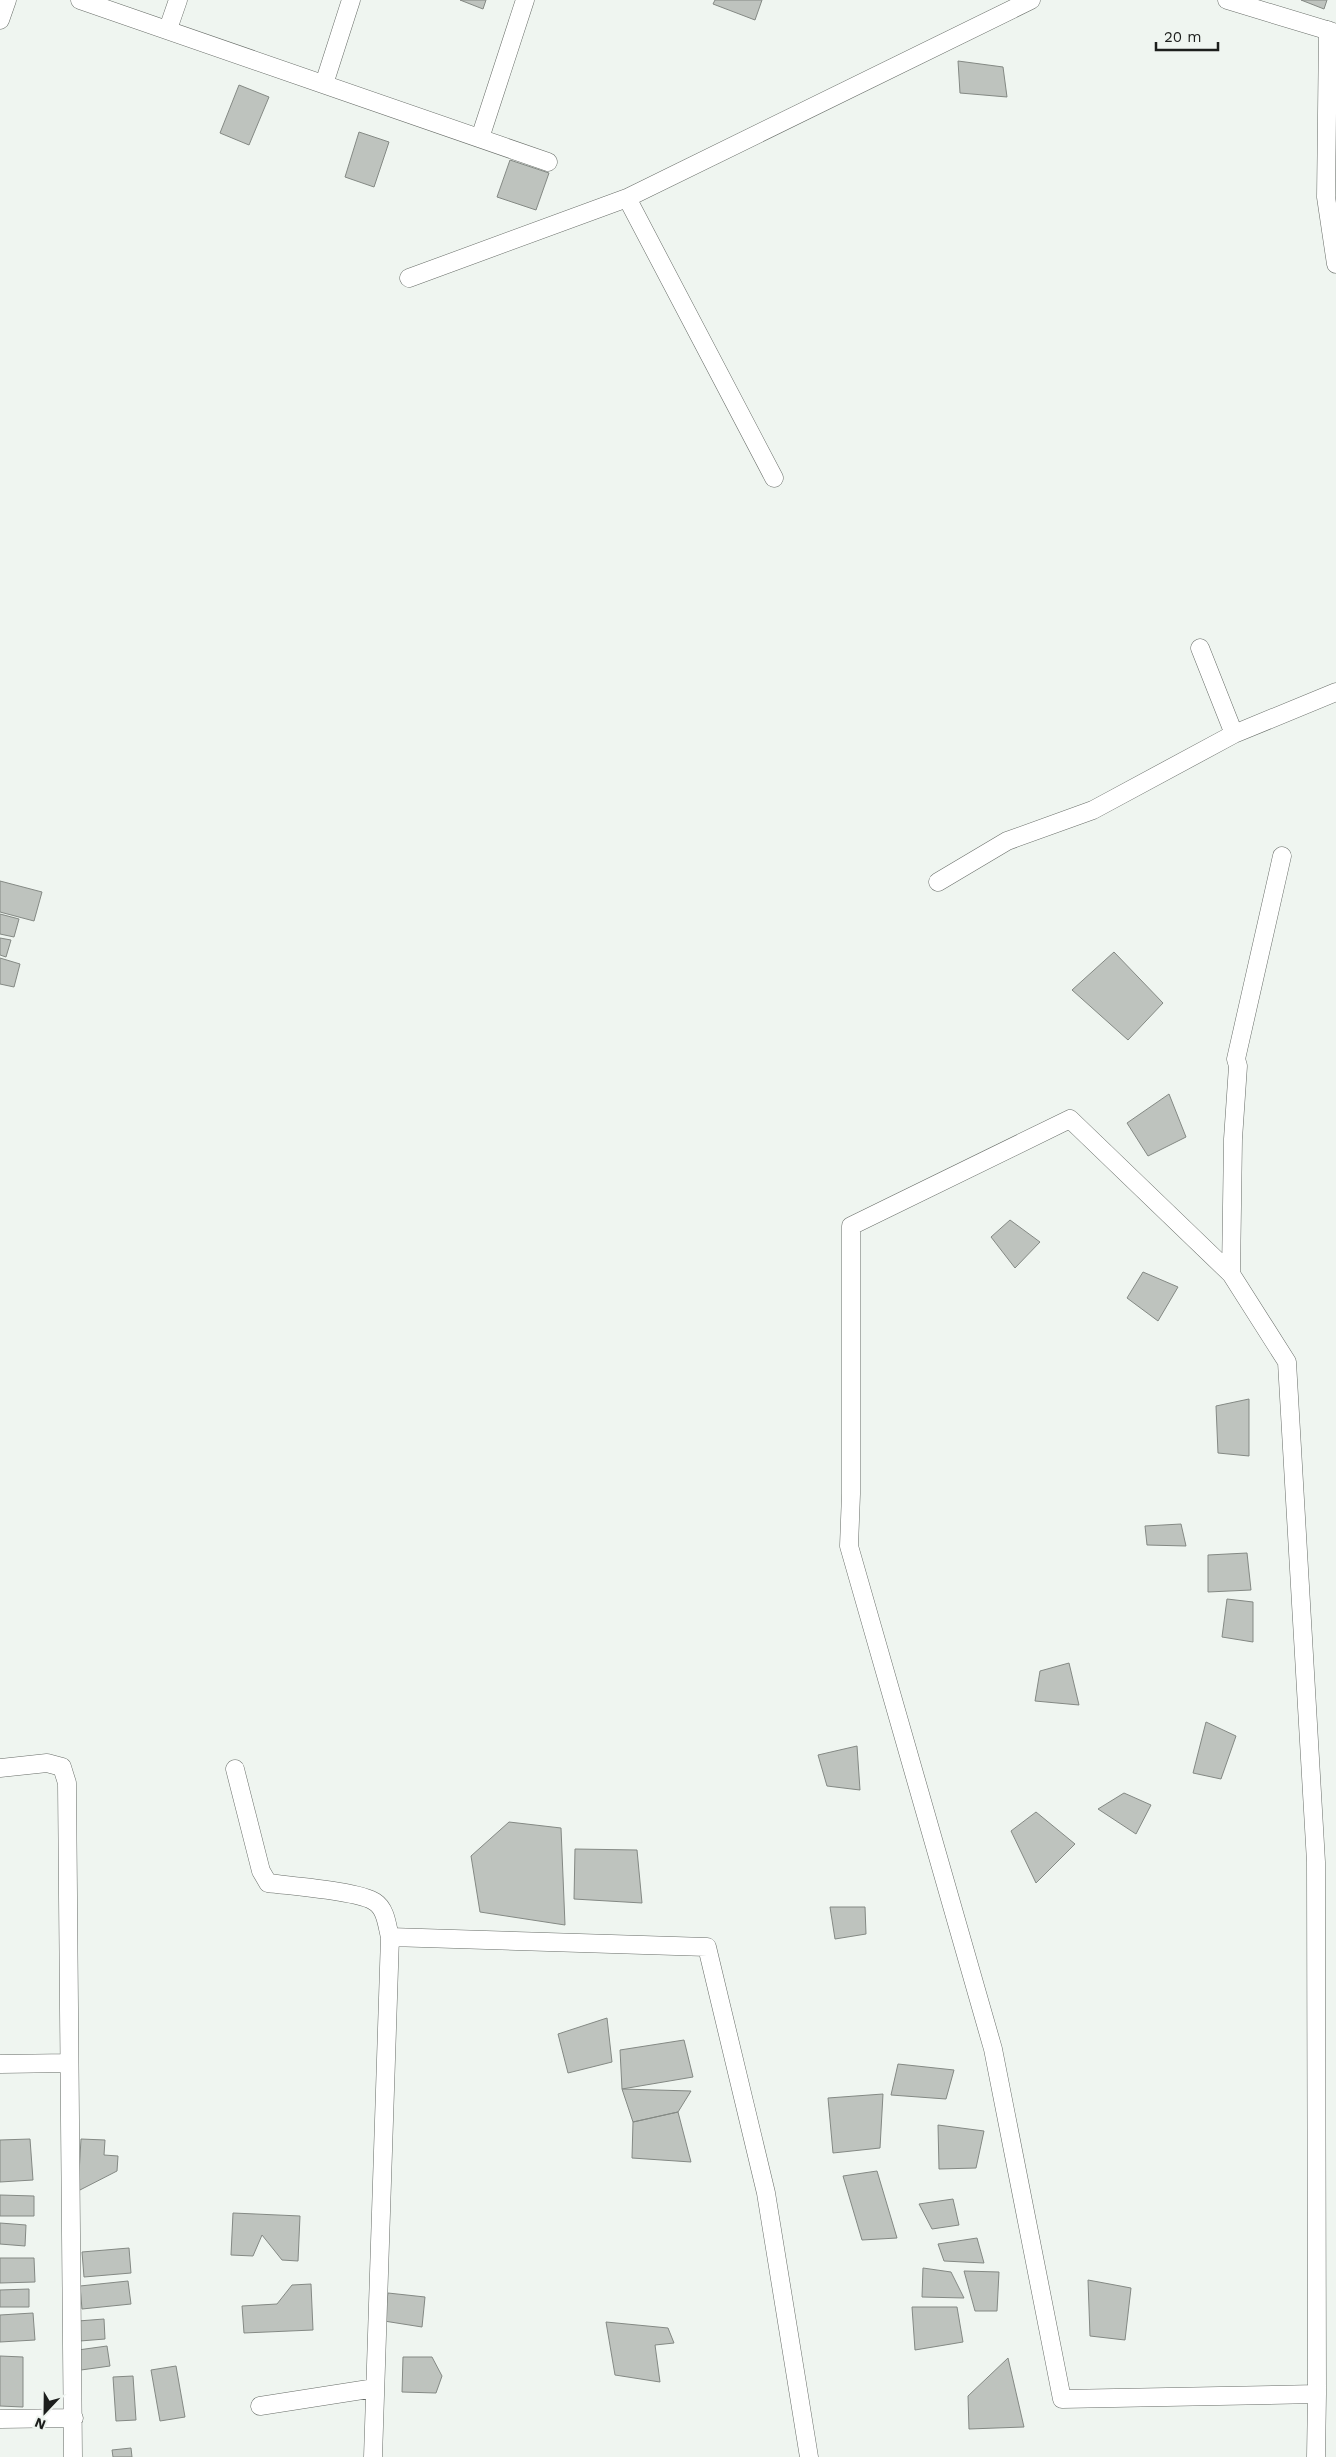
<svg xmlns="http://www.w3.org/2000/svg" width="1336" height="2457" font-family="'Work Sans',sans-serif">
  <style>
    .building { fill: #bec3be; stroke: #848984 }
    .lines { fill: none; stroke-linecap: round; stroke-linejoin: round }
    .minor-casing { stroke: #686d68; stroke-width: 19 }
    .minor { stroke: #fff; stroke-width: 18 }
  </style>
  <rect width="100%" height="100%" fill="#eff5f0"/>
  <!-- building -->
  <path class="building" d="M 460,0 L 486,0 L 483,9 Z
    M 715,0 L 762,0 L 755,20 L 713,4 Z
    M 1301,0 L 1327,0 L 1324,9 Z
    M 958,61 L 1003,67 L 1007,97 L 960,93 Z
    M 239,85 L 269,97 L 249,145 L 220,133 Z
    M 359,132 L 389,142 L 374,187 L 345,177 Z
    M 510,160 L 549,173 L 536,210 L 497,197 Z
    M 0,881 L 42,892 L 34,921 L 0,912 Z
    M 0,914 L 19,919 L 14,937 L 0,934 Z
    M 0,938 L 11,940 L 6,957 L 0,955 Z
    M 1114,952 L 1163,1003 L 1128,1040 L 1072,990 Z
    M 0,958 L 20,964 L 14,987 L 0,984 Z
    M 1169,1094 L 1186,1137 L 1148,1156 L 1127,1123 Z
    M 1010,1220 L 1040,1242 L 1015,1268 L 991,1237 Z
    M 1143,1272 L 1178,1287 L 1158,1321 L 1127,1298 Z
    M 1249,1399 L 1249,1456 L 1218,1453 L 1216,1406 Z
    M 1181,1524 L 1186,1546 L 1147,1545 L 1145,1526 Z
    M 1247,1553 L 1251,1590 L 1208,1592 L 1208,1555 Z
    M 1227,1599 L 1253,1602 L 1253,1642 L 1222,1637 Z
    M 1069,1663 L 1079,1705 L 1035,1701 L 1040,1671 Z
    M 1206,1722 L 1236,1736 L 1221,1779 L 1193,1773 Z
    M 857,1746 L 860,1790 L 827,1786 L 818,1755 Z
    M 1124,1793 L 1151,1805 L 1136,1834 L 1098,1809 Z
    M 1036,1812 L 1075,1844 L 1036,1883 L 1011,1831 Z
    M 509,1822 L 561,1828 L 565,1925 L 480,1912 L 471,1856 Z
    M 575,1849 L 637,1850 L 642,1903 L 574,1899 Z
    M 830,1907 L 865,1907 L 866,1934 L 835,1939 Z
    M 607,2018 L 612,2062 L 568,2073 L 558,2034 Z
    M 684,2040 L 693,2077 L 622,2089 L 620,2050 Z
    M 898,2064 L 954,2070 L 946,2099 L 891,2095 Z
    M 622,2089 L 691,2091 L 678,2112 L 633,2122 Z
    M 883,2094 L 880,2148 L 833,2153 L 828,2098 Z
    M 678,2112 L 691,2162 L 632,2158 L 633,2122 Z
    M 938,2125 L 984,2131 L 976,2168 L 939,2169 Z
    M 30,2139 L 33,2180 L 0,2182 L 0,2140 Z
    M 81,2139 L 105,2140 L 104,2155 L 118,2156 L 117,2171 L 78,2191 Z
    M 877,2171 L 897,2238 L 862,2240 L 843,2176 Z
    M 0,2195 L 34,2196 L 34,2216 L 0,2216 Z
    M 953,2199 L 959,2225 L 932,2229 L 919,2204 Z
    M 233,2213 L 300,2216 L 298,2261 L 282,2260 L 262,2235 L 253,2256 L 231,2255 Z
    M 0,2223 L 26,2225 L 25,2246 L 0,2244 Z
    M 977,2238 L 984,2263 L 944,2261 L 938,2244 Z
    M 129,2248 L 131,2273 L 84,2277 L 82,2252 Z
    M 0,2258 L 34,2258 L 35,2282 L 0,2283 Z
    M 923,2268 L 951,2272 L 964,2298 L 922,2297 Z
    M 964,2271 L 999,2272 L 997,2311 L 975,2311 Z
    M 1088,2280 L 1131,2288 L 1125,2340 L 1090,2336 Z
    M 128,2281 L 131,2304 L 82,2309 L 80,2286 Z
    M 311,2284 L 313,2330 L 244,2333 L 242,2306 L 277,2304 L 292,2285 Z
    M 29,2289 L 29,2307 L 0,2307 L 0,2290 Z
    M 388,2293 L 425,2297 L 422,2327 L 384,2321 Z
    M 912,2307 L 957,2307 L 963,2342 L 915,2350 Z
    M 33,2313 L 35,2340 L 0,2342 L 0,2315 Z
    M 104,2319 L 105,2339 L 80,2341 L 78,2321 Z
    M 606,2322 L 668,2328 L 674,2343 L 655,2345 L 660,2382 L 615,2375 Z
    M 107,2346 L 110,2366 L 81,2370 L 78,2350 Z
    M 0,2356 L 23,2357 L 23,2407 L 0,2406 Z
    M 403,2357 L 432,2357 L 442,2376 L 436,2393 L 402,2392 Z
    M 1008,2358 L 1024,2427 L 969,2429 L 968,2396 Z
    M 176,2366 L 185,2417 L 160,2421 L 151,2370 Z
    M 133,2376 L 136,2420 L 116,2421 L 113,2377 Z
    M 131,2448 L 132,2457 L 113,2457 L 112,2450 Z"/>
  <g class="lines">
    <defs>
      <path id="minor" d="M 80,0 L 548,162
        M 1227,0 L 1336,33
        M 0,20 L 7,0
        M 168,29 L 178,0
        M 1328,30 L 1326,197 L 1336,264
        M 324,84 L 351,0
        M 480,138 L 525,0
        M 627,198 L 774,478
        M 409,278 L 627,198 L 1031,0
        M 1200,648 L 1234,734
        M 938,882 L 1007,841 L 1093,810 L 1234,734 L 1336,692
        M 1231,1274 L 1233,1139 L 1238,1066 L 1236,1059 L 1282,856
        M 0,1768 L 47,1763 L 62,1767 L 67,1783 L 73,2457
        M 235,1769 L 261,1871 L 268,1883 C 290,1886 360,1891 375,1902 C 386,1909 387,1926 390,1937
        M 0,2064 L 69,2063
        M 260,2406 L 375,2388
        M 0,2419 L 74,2418
        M 373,2457 L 390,1937 L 707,1947 L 766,2193 L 809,2457
        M 1316,2457 L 1317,2394 L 1316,1862 L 1287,1362 L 1231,1274 L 1070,1119 L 851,1226 L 851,1494 L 849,1546 L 993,2049 L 1062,2399 L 1317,2394"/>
    </defs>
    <!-- minor casing -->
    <use href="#minor" class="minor-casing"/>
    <!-- minor -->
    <use href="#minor" class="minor"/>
  </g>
  <!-- north arrow -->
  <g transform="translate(45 2412) rotate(202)" stroke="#eff5f0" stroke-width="4" paint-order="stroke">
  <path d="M0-4L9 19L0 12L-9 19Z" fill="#1c1e1c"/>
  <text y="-8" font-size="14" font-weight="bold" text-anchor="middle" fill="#1c1e1c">N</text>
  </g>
  <!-- scale -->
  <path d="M1156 42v8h62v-8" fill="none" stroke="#1c1e1c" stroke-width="2.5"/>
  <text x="1164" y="42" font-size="15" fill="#1c1e1c" stroke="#eff5f0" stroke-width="4" paint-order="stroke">20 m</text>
</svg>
